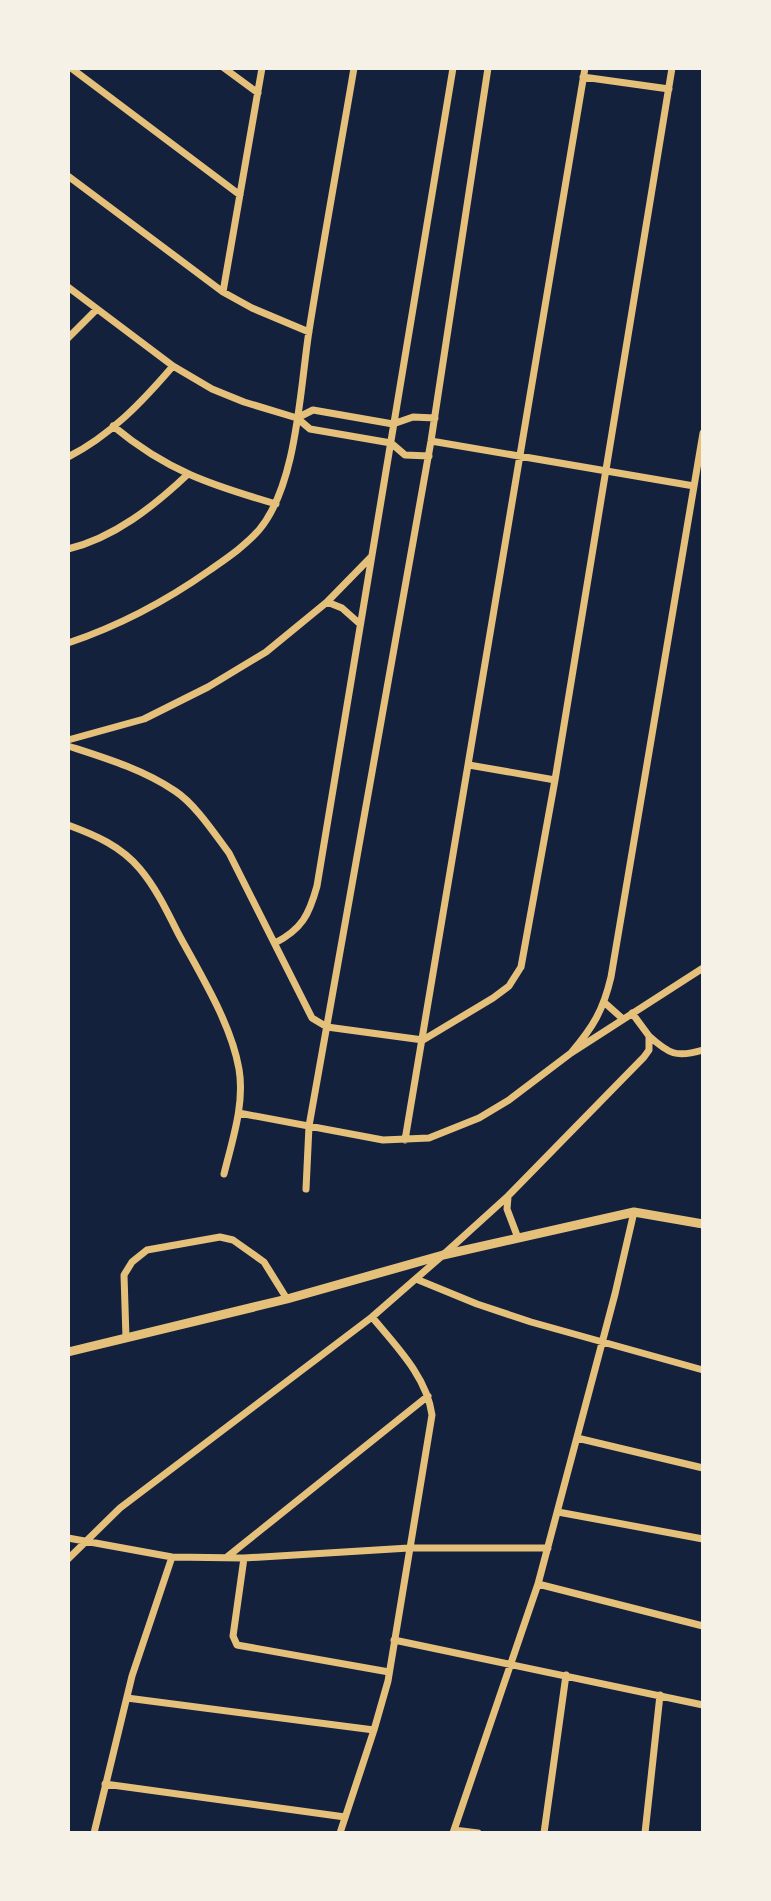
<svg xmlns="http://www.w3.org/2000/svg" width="771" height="1901" font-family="Mulish,sans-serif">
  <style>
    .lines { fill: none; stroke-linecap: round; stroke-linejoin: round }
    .minor { stroke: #e5c07b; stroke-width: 7 }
    .tertiary { stroke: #e5c07b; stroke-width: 9 }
  </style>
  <rect width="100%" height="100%" fill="#14213d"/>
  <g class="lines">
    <!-- minor -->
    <path class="minor" d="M 71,68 L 240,195
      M 224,68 L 258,93
      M 583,77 L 669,89
      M 68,176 L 223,292 L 252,308 L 309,332
      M 68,287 L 173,366 L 212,389 L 244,402 L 297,418 L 310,429 L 391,443 L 405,455 L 429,456
      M 223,292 L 262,68
      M 68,338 L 97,309
      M 297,418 L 313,410 L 393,424 L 413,417 L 435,418
      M 113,426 C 167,471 211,485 276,504
      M 431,441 L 694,486
      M 68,457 C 110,436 143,401 173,366
      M 68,549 C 114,538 154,506 187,475
      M 327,602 L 342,608 L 360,624
      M 68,643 C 119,626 166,601 210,570 C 227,558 245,546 259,530 C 297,485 300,389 309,331 C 323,243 339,156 354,68
      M 68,740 L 144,719 L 208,687 L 266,652 L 327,602 L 371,557
      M 68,746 C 105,758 142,769 175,791 C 195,804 214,833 229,853 L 312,1018 L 327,1027 L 423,1040 L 493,998 L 509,986 L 521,967 L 555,780 L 672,68
      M 469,765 L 555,780
      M 68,825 C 95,835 121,846 140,869 C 156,888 167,911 178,933 C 200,974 231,1023 239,1069 C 245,1104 232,1141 224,1174
      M 275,943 C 302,929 309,915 317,886 L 453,68
      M 605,1003 L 623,1019
      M 632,1013 L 649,1036
      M 571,1053 C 593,1027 603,1011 611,977 L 703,433
      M 239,1113 L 383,1140 L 429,1138 L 479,1118 L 509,1100 L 571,1053 L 703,968
      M 405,1140 L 585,68
      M 306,1189 L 309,1126 L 431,441 L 488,68
      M 508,1197 L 507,1209 L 518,1238
      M 416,1279 L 477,1304 L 531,1322 L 703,1370
      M 126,1338 L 124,1275 L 132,1262 L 147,1250 L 220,1237 L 233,1240 L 264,1262 L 287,1299
      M 577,1438 L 703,1468
      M 558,1512 L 703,1539
      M 68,1538 L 172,1557 L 244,1558 L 409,1548 L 548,1548
      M 227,1557 L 428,1396
      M 244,1558 L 233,1636 L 237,1645 L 389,1672
      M 68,1559 L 120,1508 L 372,1317 L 443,1255 L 508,1196 L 644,1057 L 649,1050 L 649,1036 C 669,1054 676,1058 703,1050
      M 538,1584 L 703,1626
      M 394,1640 L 703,1705
      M 127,1698 L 374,1730
      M 105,1784 L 345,1817
      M 454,1830 L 478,1833
      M 94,1833 L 132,1676 L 172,1557
      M 340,1833 L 374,1730 L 388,1681 L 432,1415 C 427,1377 396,1346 372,1317
      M 453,1833 L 538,1584 L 615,1294 L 634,1212
      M 544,1833 L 566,1675
      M 645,1833 L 660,1695"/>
    <!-- tertiary -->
    <path class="tertiary" d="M 68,1352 L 287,1299 L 443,1255 L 634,1212 L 703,1224"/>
  </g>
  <!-- border -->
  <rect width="771" height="1901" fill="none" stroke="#f6f1e7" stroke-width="140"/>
</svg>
